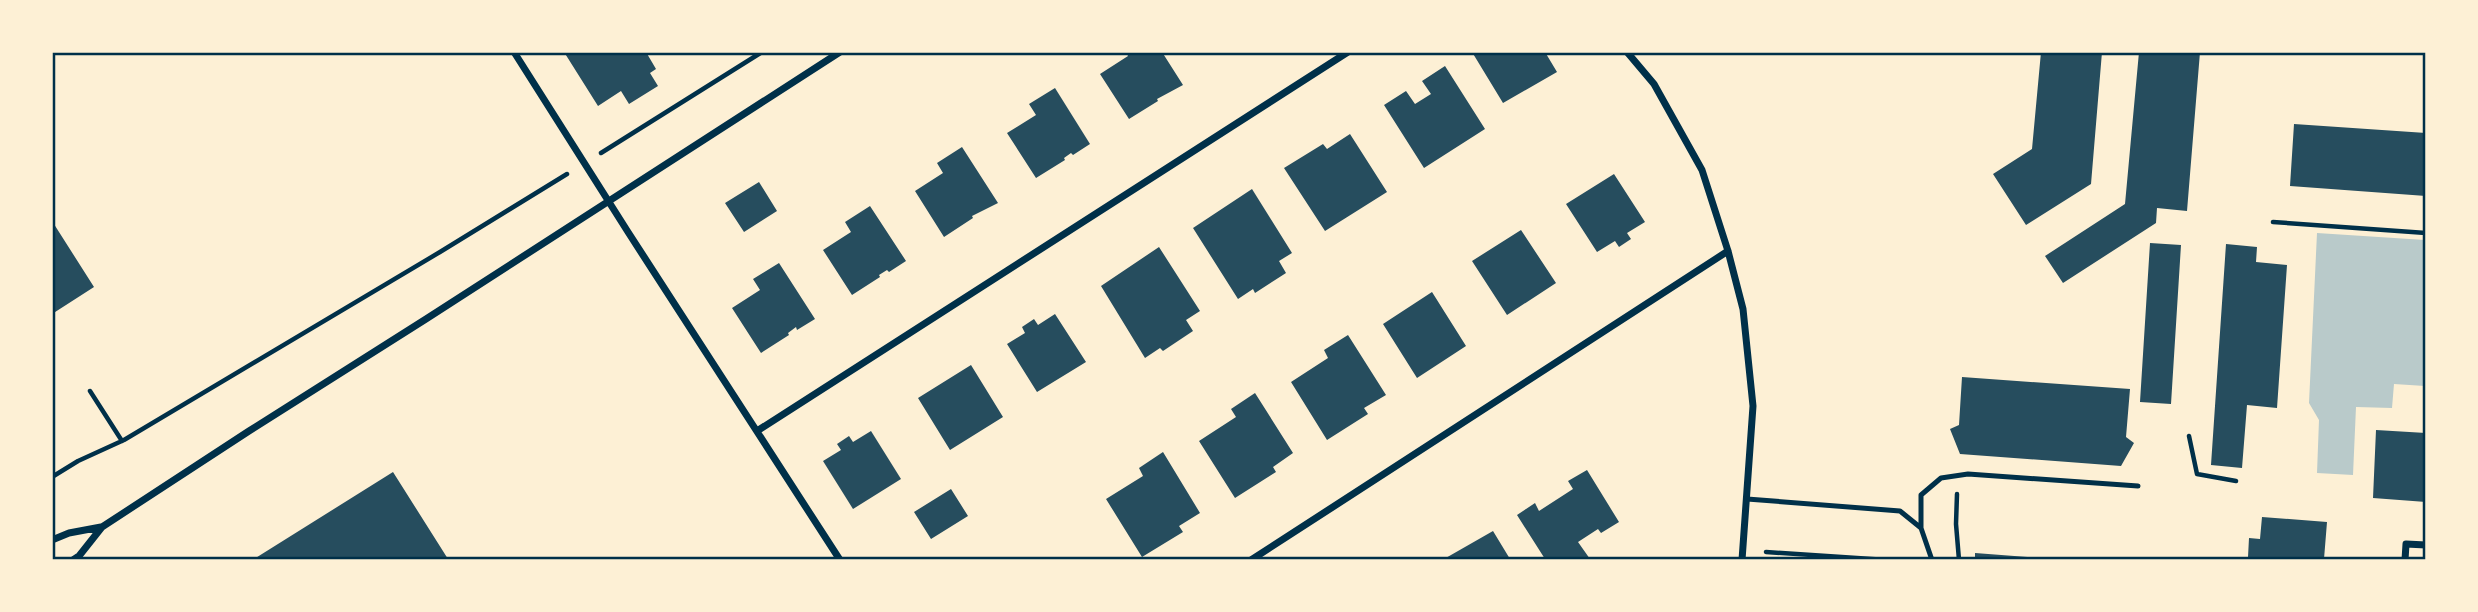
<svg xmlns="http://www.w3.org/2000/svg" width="2478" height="612" font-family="'PT Sans Narrow',sans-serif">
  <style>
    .green { fill: #b9caca }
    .building { fill: #264d5e }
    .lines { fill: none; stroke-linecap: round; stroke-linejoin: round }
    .path { stroke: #003049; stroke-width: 4.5 }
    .service { stroke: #003049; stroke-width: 5 }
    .minor { stroke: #003049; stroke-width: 7 }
    .neatline { fill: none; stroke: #003049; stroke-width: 2.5 }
  </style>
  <rect width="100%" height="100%" fill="#fdf0d5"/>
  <!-- green -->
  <path class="green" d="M 2317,233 L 2425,240 L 2425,386 L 2394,384 L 2392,408 L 2356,407 L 2353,475 L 2317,473 L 2319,420 L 2309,403 Z"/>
  <!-- building -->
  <path class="building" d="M 564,52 L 646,52 L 656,69 L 650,73 L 658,86 L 629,104 L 621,91 L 598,106 Z
    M 1126,52 L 1162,52 L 1183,85 L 1157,99 L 1158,101 L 1129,119 L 1100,74 L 1128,56 Z
    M 1472,52 L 1545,52 L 1557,72 L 1503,103 Z
    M 2041,52 L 2102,52 L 2091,184 L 2026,225 L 1993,174 L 2032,149 Z
    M 2139,52 L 2200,52 L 2187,211 L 2157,208 L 2156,223 L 2063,283 L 2045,256 L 2125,204 Z
    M 1445,66 L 1485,129 L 1424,168 L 1384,105 L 1406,91 L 1415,104 L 1431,94 L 1422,81 Z
    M 1055,88 L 1090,144 L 1073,155 L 1071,153 L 1064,158 L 1065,160 L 1036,178 L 1007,133 L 1036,115 L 1029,104 Z
    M 2294,124 L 2426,133 L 2426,196 L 2290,186 Z
    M 1350,134 L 1387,192 L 1325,231 L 1284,168 L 1323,144 L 1327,149 Z
    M 962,147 L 998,203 L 972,216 L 973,218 L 944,237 L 915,191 L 943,173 L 937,163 Z
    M 1614,174 L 1645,222 L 1627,233 L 1631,239 L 1619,247 L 1615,241 L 1597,252 L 1566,204 Z
    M 759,182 L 777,211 L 744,232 L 725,203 Z
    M 1252,189 L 1292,253 L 1279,261 L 1286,273 L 1255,293 L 1253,289 L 1238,299 L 1193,228 Z
    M 870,206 L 906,261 L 889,272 L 887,270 L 879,275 L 880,277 L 852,295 L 823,250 L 851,232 L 845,222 Z
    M 52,221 L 94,287 L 52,314 Z
    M 1521,230 L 1556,283 L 1507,315 L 1472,261 Z
    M 2150,243 L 2181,245 L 2171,404 L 2140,402 Z
    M 2226,244 L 2257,247 L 2256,262 L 2287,265 L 2277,408 L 2247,405 L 2242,468 L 2211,465 Z
    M 1159,247 L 1200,311 L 1186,320 L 1193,331 L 1163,351 L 1160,348 L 1145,358 L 1101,286 Z
    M 779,263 L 815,319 L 797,330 L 796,327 L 788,333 L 789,335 L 761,353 L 732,308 L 760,290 L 753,279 Z
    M 1432,292 L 1466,346 L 1417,378 L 1383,324 Z
    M 1055,314 L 1086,362 L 1037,392 L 1007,344 L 1025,333 L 1022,327 L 1034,319 L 1038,325 Z
    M 1348,335 L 1386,395 L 1364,408 L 1368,414 L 1327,440 L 1291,382 L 1328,358 L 1324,350 Z
    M 971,365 L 1003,417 L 950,450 L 918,398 Z
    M 1962,377 L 2130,389 L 2126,437 L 2134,443 L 2121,466 L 1960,454 L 1950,429 L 1959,425 Z
    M 1255,393 L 1293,453 L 1273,467 L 1276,472 L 1235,498 L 1199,441 L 1236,417 L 1231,409 Z
    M 2376,430 L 2426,433 L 2426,502 L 2373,498 Z
    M 871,431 L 901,479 L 853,509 L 823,461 L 841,450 L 837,444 L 849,436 L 853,442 Z
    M 1163,452 L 1200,513 L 1179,526 L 1183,532 L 1142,557 L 1106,499 L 1143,476 L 1139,468 Z
    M 1587,470 L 1619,522 L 1601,533 L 1598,529 L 1578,542 L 1590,559 L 1545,559 L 1517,515 L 1535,503 L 1539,511 L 1573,489 L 1568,481 Z
    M 393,472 L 448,559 L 254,559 Z
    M 951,489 L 968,516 L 931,539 L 914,512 Z
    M 2262,517 L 2327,522 L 2324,559 L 2259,559 L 2259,557 L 2248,557 L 2249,538 L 2260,539 Z
    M 1493,531 L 1510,559 L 1444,559 Z
    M 1975,553 L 2039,558 L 2039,559 L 1975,559 Z"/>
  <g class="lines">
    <!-- path -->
    <path class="path" d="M 601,153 L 762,52
      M 2273,222 L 2426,233
      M 90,391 L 122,441
      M 2189,436 L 2197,474 L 2236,481
      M 52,477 L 78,461 L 124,440 L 440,252 L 567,174
      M 1957,494 L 1956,524 L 1959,560
      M 1766,552 L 1887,560"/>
    <!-- service -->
    <path class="service" d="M 1747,499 L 1900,511 L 1921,528 L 1932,560
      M 1921,528 L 1921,495 L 1941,478 L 1968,474 L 2138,486"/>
    <!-- minor -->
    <path class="minor" d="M 514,52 L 628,232 L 840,560
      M 1627,52 L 1654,84 L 1702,170 L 1728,251 L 1743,309 L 1753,406 L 1742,560
      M 757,431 L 1348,52
      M 52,540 L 69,533 L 101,527
      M 73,560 L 79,556 L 102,527 L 249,431 L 426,319 L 840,52
      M 1251,560 L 1728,251
      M 2405,560 L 2406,544 L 2426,545"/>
  </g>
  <!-- border -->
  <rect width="2478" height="612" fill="none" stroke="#fdf0d5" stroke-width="108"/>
  <rect x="54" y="54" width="2370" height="504" class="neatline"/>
</svg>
